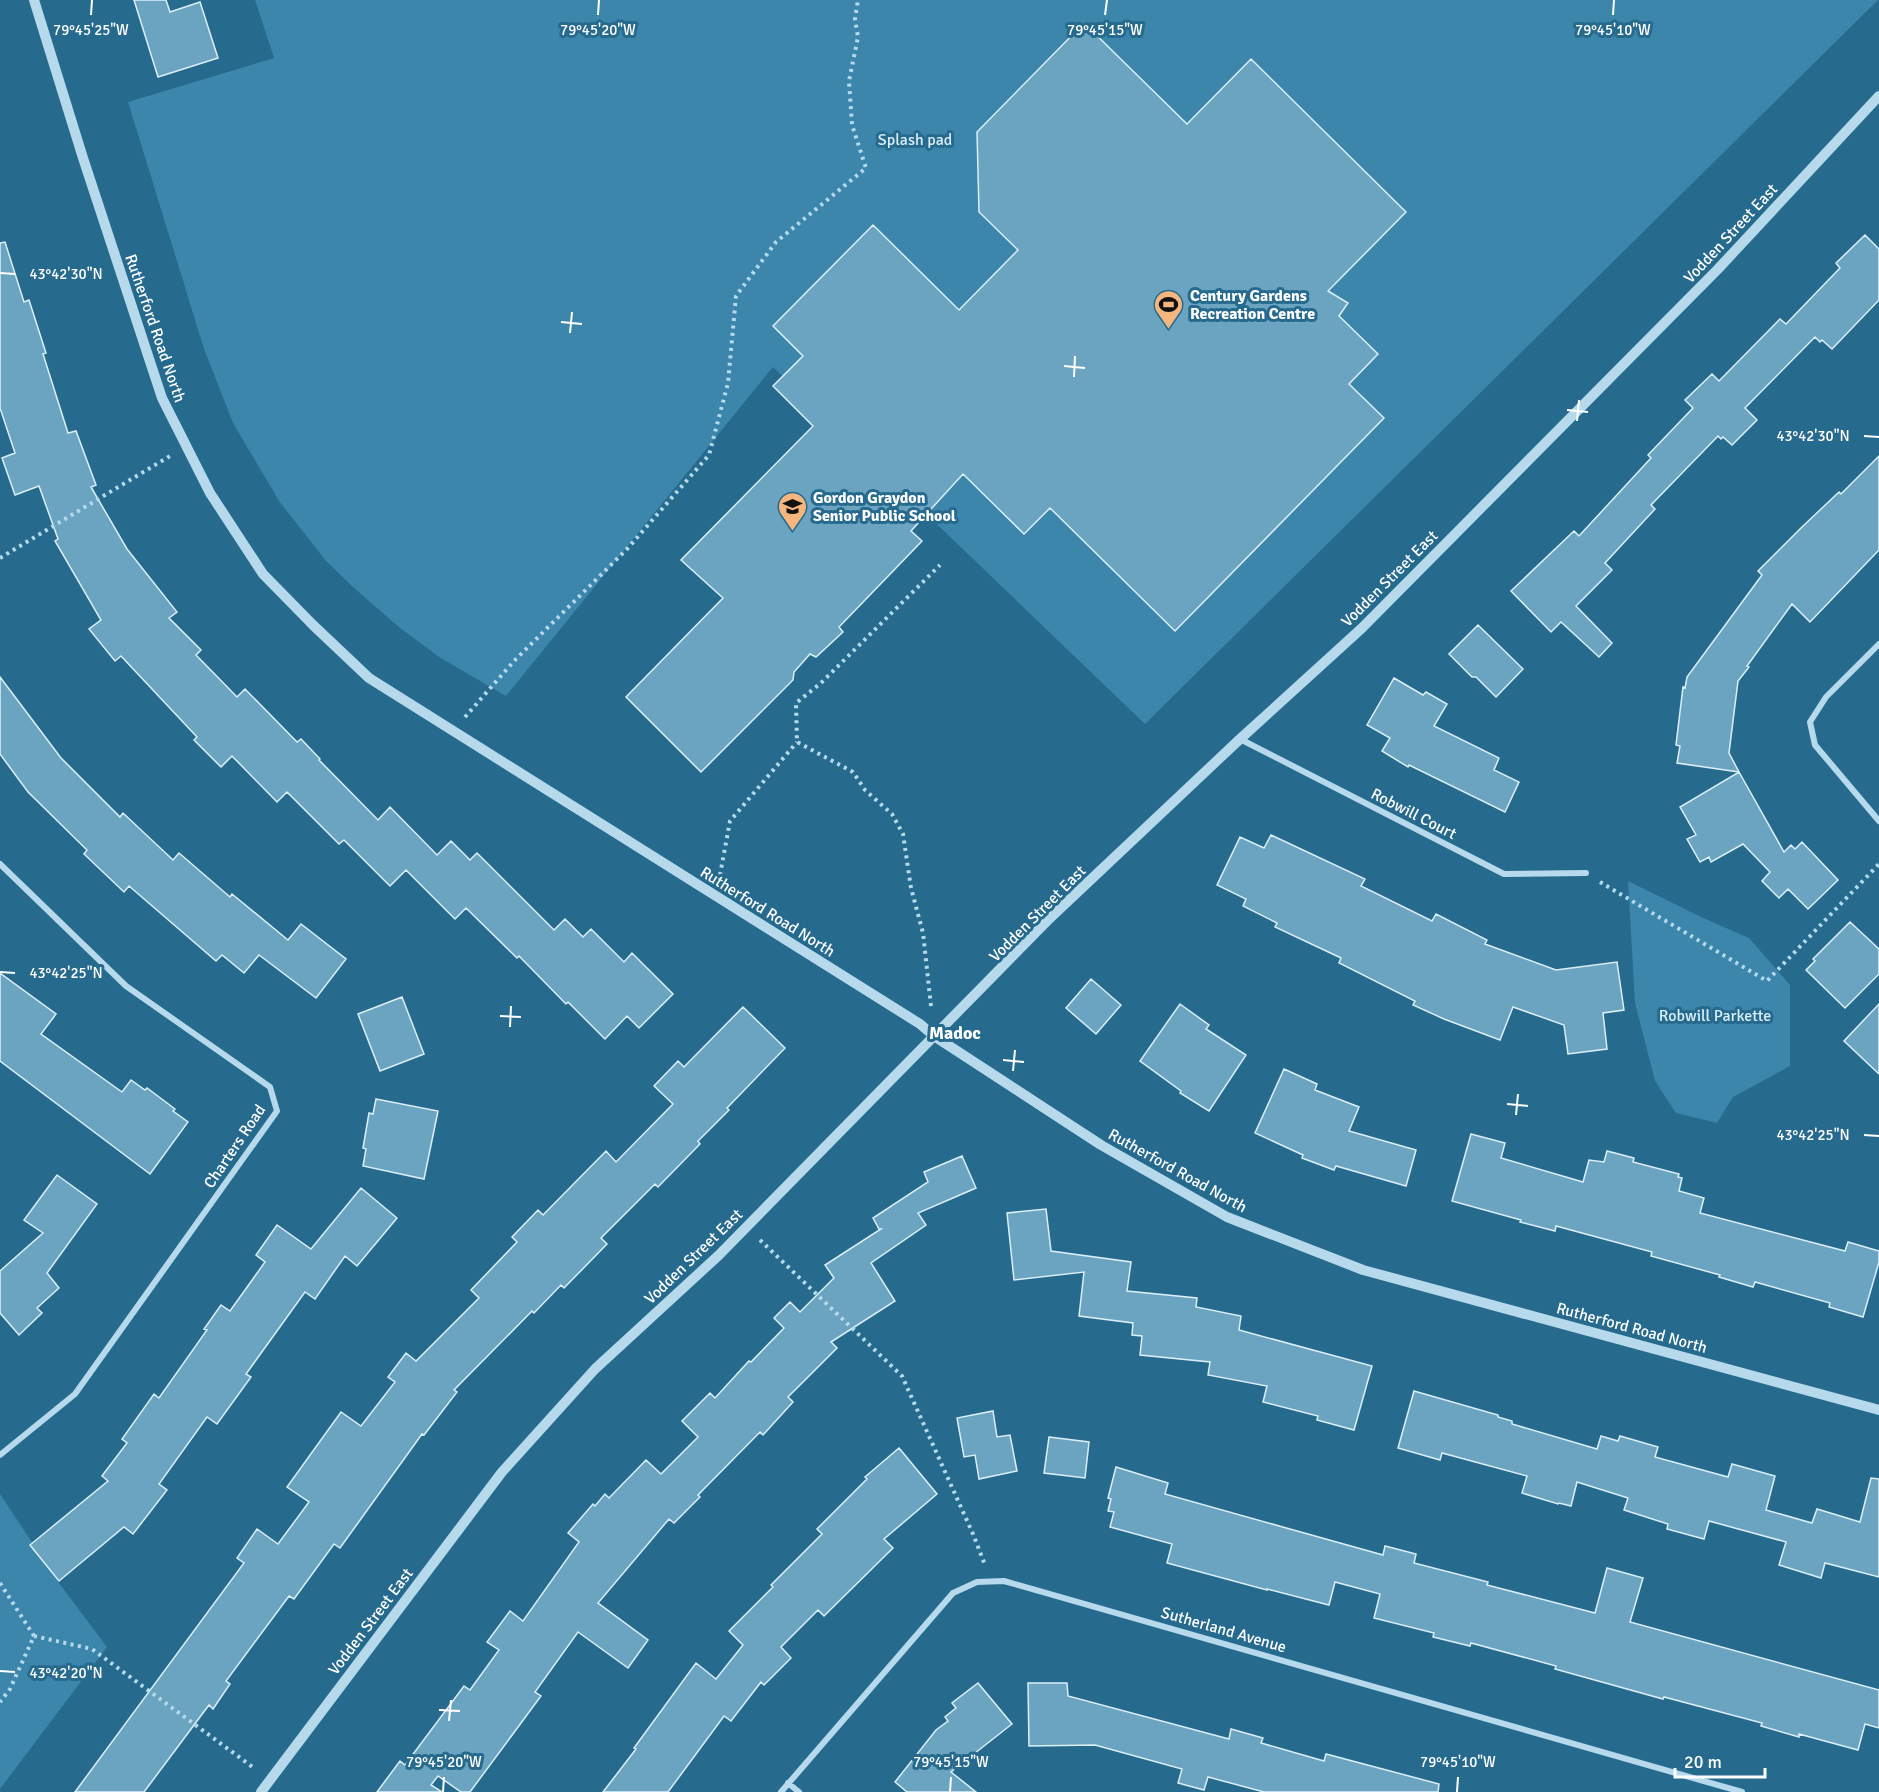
<svg xmlns="http://www.w3.org/2000/svg" width="1879" height="1792" font-family="Signika,sans-serif">
  <style>
    .green { fill: #3b86aa }
    .building { fill: #6ba4c0; stroke: #dbeff8; stroke-width: 1.5 }
    .lines { fill: none; stroke-linecap: round; stroke-linejoin: round }
    .path { stroke: #b6daeb; stroke-width: 4; stroke-dasharray: 3 4.5; stroke-linecap: butt }
    .minor { stroke: #b6daeb; stroke-width: 6 }
    .tertiary { stroke: #b6daeb; stroke-width: 10 }
    .ticks { fill: none; stroke: #fff; stroke-width: 2 }
    .labels { text-anchor: middle; stroke-width: 6; stroke-linejoin: round; paint-order: stroke }
    .park-label { font-size: 16px; fill: #dbeff8; stroke: #266a8e }
    .street-label { font-size: 16px; fill: #fff; stroke: #266a8e }
    .poi-label { font-size: 16px; font-weight: bold; fill: #fff; stroke: #266a8e; text-anchor: start }
    .neighbourhood-label { font-size: 18px; font-weight: bold; fill: #fff; stroke: #266a8e }
    .ticks-label { font-size: 15px; text-anchor: middle; fill: #fff; stroke: #266a8e; stroke-width: 6; stroke-linejoin: round; paint-order: stroke }
  </style>
  <rect width="100%" height="100%" fill="#266a8e"/>
  <!-- green -->
  <path class="green" d="M 255,0 L 1878,0 L 1145,724 L 773,367 L 506,696 L 439,657 L 400,628 L 353,587 L 326,561 L 279,501 L 233,423 L 204,349 L 128,102 L 274,58 Z
    M 1628,881 L 1701,917 L 1749,938 L 1790,985 L 1790,1066 L 1733,1097 L 1717,1123 L 1676,1113 L 1655,1081 L 1635,1003 Z
    M 0,1494 L 59,1583 L 107,1647 L 0,1789 Z"/>
  <!-- building -->
  <path class="building" d="M 134,0 L 166,0 L 170,12 L 200,2 L 218,58 L 158,77 Z
    M 1084,23 L 1187,124 L 1251,59 L 1406,212 L 1328,291 L 1348,303 L 1339,316 L 1378,354 L 1349,384 L 1384,418 L 1175,631 L 1050,508 L 1024,534 L 963,474 L 911,531 L 922,541 L 839,627 L 843,632 L 816,657 L 810,654 L 794,672 L 793,680 L 701,772 L 626,697 L 723,598 L 681,560 L 813,426 L 773,386 L 803,356 L 773,326 L 873,225 L 959,310 L 1018,250 L 979,212 L 977,132 Z
    M 1865,235 L 1879,249 L 1879,300 L 1832,349 L 1822,340 L 1820,342 L 1815,337 L 1745,408 L 1757,420 L 1732,445 L 1723,437 L 1721,439 L 1718,436 L 1651,505 L 1655,509 L 1605,563 L 1612,570 L 1576,606 L 1612,643 L 1599,657 L 1561,622 L 1551,632 L 1511,591 L 1574,531 L 1579,536 L 1651,458 L 1648,455 L 1693,408 L 1685,400 L 1712,374 L 1719,381 L 1780,319 L 1786,324 L 1840,268 L 1836,263 Z
    M 5,242 L 24,302 L 29,300 L 46,353 L 43,354 L 68,433 L 76,431 L 96,485 L 91,487 L 127,549 L 177,612 L 169,618 L 201,650 L 196,655 L 237,697 L 245,689 L 297,742 L 301,739 L 320,759 L 319,760 L 378,820 L 390,807 L 437,855 L 451,841 L 470,860 L 477,853 L 554,930 L 565,919 L 583,937 L 591,929 L 624,962 L 632,953 L 673,994 L 639,1028 L 627,1016 L 605,1039 L 568,1002 L 566,1004 L 519,956 L 517,958 L 466,908 L 455,919 L 406,870 L 390,886 L 344,840 L 339,844 L 287,792 L 277,802 L 232,756 L 221,767 L 194,740 L 197,737 L 121,656 L 115,661 L 89,629 L 101,620 L 55,541 L 58,539 L 39,486 L 15,495 L 2,458 L 15,453 L 0,408 L 0,243 Z
    M 1879,456 L 1879,550 L 1810,622 L 1792,604 L 1747,666 L 1749,667 L 1738,681 L 1729,753 L 1739,772 L 1677,763 L 1680,746 L 1676,745 L 1683,687 L 1685,688 L 1687,677 L 1762,575 L 1758,571 L 1802,527 L 1839,492 L 1841,494 Z
    M 1478,625 L 1523,669 L 1496,697 L 1476,677 L 1472,677 L 1449,654 Z
    M 0,677 L 61,758 L 120,817 L 123,813 L 173,860 L 179,853 L 230,897 L 232,894 L 288,940 L 301,924 L 346,959 L 316,998 L 259,955 L 244,973 L 222,955 L 216,961 L 129,886 L 124,892 L 84,854 L 87,850 L 28,792 L 0,754 Z
    M 1394,678 L 1423,695 L 1426,692 L 1447,704 L 1434,726 L 1499,758 L 1494,770 L 1519,782 L 1505,812 L 1409,765 L 1408,767 L 1382,751 L 1390,738 L 1367,725 Z
    M 1739,772 L 1784,852 L 1791,845 L 1795,849 L 1802,842 L 1838,880 L 1808,909 L 1788,889 L 1779,898 L 1762,881 L 1770,872 L 1743,844 L 1711,862 L 1709,857 L 1700,862 L 1687,839 L 1696,835 L 1680,807 Z
    M 1271,835 L 1365,879 L 1361,886 L 1432,921 L 1436,914 L 1487,940 L 1485,944 L 1556,970 L 1617,962 L 1624,1010 L 1603,1013 L 1607,1049 L 1568,1054 L 1564,1025 L 1513,1007 L 1500,1040 L 1444,1019 L 1413,1005 L 1415,1001 L 1339,963 L 1341,958 L 1275,927 L 1277,923 L 1243,906 L 1246,899 L 1217,885 L 1240,837 L 1264,848 Z
    M 1850,922 L 1879,949 L 1879,974 L 1845,1008 L 1806,970 L 1815,961 L 1813,959 Z
    M 0,973 L 56,1014 L 41,1034 L 122,1092 L 131,1080 L 145,1090 L 147,1088 L 175,1109 L 173,1111 L 188,1122 L 150,1174 L 0,1061 Z
    M 1091,979 L 1121,1005 L 1096,1034 L 1066,1008 Z
    M 402,997 L 424,1054 L 380,1071 L 358,1014 Z
    M 1180,1004 L 1209,1025 L 1206,1029 L 1246,1055 L 1209,1111 L 1180,1093 L 1181,1091 L 1140,1061 Z
    M 1879,1004 L 1879,1074 L 1844,1041 Z
    M 743,1007 L 785,1048 L 727,1108 L 729,1110 L 698,1141 L 700,1144 L 658,1187 L 655,1184 L 601,1238 L 607,1244 L 564,1288 L 561,1285 L 534,1313 L 532,1311 L 454,1390 L 457,1392 L 424,1435 L 422,1434 L 340,1548 L 334,1544 L 294,1599 L 289,1596 L 226,1681 L 230,1684 L 213,1709 L 209,1705 L 144,1792 L 75,1792 L 244,1563 L 237,1558 L 257,1529 L 278,1544 L 309,1502 L 287,1487 L 341,1412 L 361,1426 L 395,1382 L 388,1377 L 406,1353 L 416,1361 L 479,1298 L 471,1290 L 517,1242 L 512,1237 L 538,1210 L 543,1215 L 606,1151 L 616,1162 L 673,1104 L 654,1086 L 678,1061 L 684,1067 Z
    M 1284,1069 L 1317,1084 L 1315,1090 L 1359,1107 L 1349,1131 L 1416,1150 L 1406,1186 L 1336,1166 L 1334,1170 L 1302,1158 L 1303,1155 L 1255,1133 Z
    M 376,1099 L 438,1111 L 424,1179 L 363,1166 L 366,1149 L 363,1148 L 369,1113 L 373,1114 Z
    M 1471,1134 L 1505,1143 L 1501,1158 L 1583,1182 L 1589,1160 L 1604,1162 L 1607,1151 L 1634,1158 L 1633,1162 L 1679,1174 L 1678,1177 L 1682,1178 L 1679,1191 L 1704,1198 L 1700,1213 L 1845,1251 L 1848,1242 L 1879,1251 L 1879,1262 L 1863,1317 L 1829,1307 L 1830,1303 L 1755,1282 L 1753,1287 L 1719,1277 L 1720,1275 L 1651,1256 L 1652,1252 L 1556,1226 L 1555,1231 L 1520,1222 L 1521,1220 L 1452,1201 Z
    M 962,1156 L 976,1188 L 918,1213 L 926,1225 L 871,1263 L 895,1301 L 831,1342 L 837,1348 L 788,1397 L 793,1402 L 763,1435 L 760,1432 L 698,1495 L 700,1497 L 674,1523 L 669,1519 L 598,1603 L 648,1640 L 628,1668 L 578,1632 L 535,1692 L 541,1696 L 470,1792 L 461,1792 L 438,1776 L 431,1785 L 442,1792 L 377,1792 L 400,1761 L 405,1765 L 464,1686 L 470,1690 L 499,1650 L 487,1642 L 510,1611 L 523,1621 L 579,1542 L 568,1533 L 593,1504 L 595,1506 L 605,1494 L 609,1498 L 646,1460 L 661,1474 L 698,1437 L 682,1421 L 710,1393 L 715,1398 L 749,1361 L 751,1362 L 784,1328 L 774,1318 L 790,1302 L 800,1312 L 834,1278 L 825,1265 L 881,1229 L 879,1229 L 873,1218 L 928,1182 L 924,1172 Z
    M 57,1175 L 97,1204 L 47,1273 L 59,1288 L 37,1308 L 42,1313 L 19,1335 L 0,1313 L 0,1271 L 43,1233 L 24,1220 Z
    M 361,1188 L 397,1218 L 357,1266 L 345,1256 L 315,1299 L 305,1292 L 246,1374 L 251,1377 L 217,1424 L 207,1417 L 159,1484 L 167,1490 L 133,1534 L 124,1527 L 59,1581 L 30,1545 L 108,1481 L 102,1476 L 127,1443 L 122,1439 L 154,1394 L 159,1398 L 207,1330 L 204,1329 L 221,1305 L 230,1311 L 265,1262 L 256,1255 L 277,1225 L 311,1249 Z
    M 1046,1209 L 1051,1251 L 1131,1262 L 1127,1291 L 1197,1298 L 1196,1307 L 1241,1316 L 1239,1330 L 1372,1366 L 1354,1430 L 1317,1420 L 1318,1416 L 1263,1402 L 1267,1386 L 1208,1375 L 1210,1362 L 1140,1355 L 1142,1336 L 1132,1335 L 1133,1323 L 1079,1316 L 1084,1272 L 1014,1280 L 1007,1213 Z
    M 1414,1391 L 1498,1415 L 1498,1417 L 1512,1421 L 1512,1424 L 1597,1449 L 1601,1436 L 1618,1441 L 1620,1436 L 1658,1447 L 1655,1457 L 1728,1477 L 1732,1464 L 1775,1476 L 1766,1510 L 1812,1523 L 1817,1509 L 1860,1522 L 1871,1478 L 1879,1479 L 1879,1577 L 1825,1563 L 1821,1578 L 1779,1565 L 1786,1542 L 1709,1521 L 1704,1539 L 1667,1529 L 1668,1524 L 1624,1510 L 1628,1498 L 1577,1482 L 1571,1506 L 1559,1503 L 1558,1504 L 1522,1493 L 1527,1476 L 1442,1453 L 1440,1460 L 1398,1448 Z
    M 993,1411 L 997,1437 L 1010,1435 L 1017,1471 L 979,1479 L 975,1455 L 964,1457 L 957,1418 Z
    M 1049,1437 L 1089,1442 L 1085,1478 L 1044,1473 Z
    M 899,1448 L 937,1494 L 884,1539 L 893,1548 L 824,1616 L 818,1610 L 781,1647 L 791,1658 L 764,1685 L 761,1682 L 731,1721 L 724,1716 L 668,1792 L 603,1792 L 636,1749 L 634,1748 L 696,1663 L 716,1679 L 743,1645 L 729,1631 L 773,1587 L 771,1585 L 822,1534 L 817,1529 L 867,1479 L 865,1477 Z
    M 1116,1467 L 1168,1483 L 1165,1494 L 1383,1555 L 1385,1546 L 1416,1554 L 1414,1563 L 1488,1582 L 1487,1585 L 1595,1613 L 1607,1568 L 1643,1578 L 1630,1622 L 1879,1690 L 1879,1728 L 1865,1724 L 1858,1750 L 1799,1734 L 1799,1737 L 1761,1726 L 1762,1723 L 1664,1697 L 1663,1699 L 1555,1669 L 1556,1666 L 1471,1643 L 1470,1646 L 1433,1637 L 1434,1633 L 1374,1618 L 1380,1594 L 1335,1582 L 1329,1605 L 1267,1589 L 1267,1590 L 1167,1563 L 1172,1544 L 1110,1527 L 1114,1512 L 1108,1511 L 1111,1499 L 1108,1498 Z
    M 978,1683 L 1012,1724 L 951,1772 L 976,1792 L 907,1792 L 895,1782 L 936,1730 L 948,1721 L 945,1717 L 956,1708 L 952,1703 Z
    M 1028,1683 L 1067,1683 L 1068,1696 L 1229,1739 L 1231,1729 L 1263,1738 L 1261,1743 L 1324,1761 L 1326,1754 L 1439,1784 L 1438,1792 L 1264,1792 L 1208,1777 L 1204,1790 L 1178,1783 L 1182,1769 L 1095,1745 L 1029,1746 Z"/>
  <g class="lines">
    <!-- path -->
    <path class="path" d="M 0,558 L 170,456
      M 465,717 L 514,661 L 628,548 L 709,455 L 728,383 L 736,296 L 776,242 L 866,168 L 852,125 L 849,81 L 858,37 L 855,19 L 858,0
      M 720,875 L 730,821 L 797,742
      M 1600,882 L 1767,981 L 1879,864
      M 931,1006 L 923,933 L 911,888 L 903,834 L 892,814 L 865,790 L 853,772 L 797,742 L 796,703 L 821,683 L 940,565
      M 760,1240 L 902,1376 L 973,1534 L 985,1565
      M 0,1583 L 34,1636 L 10,1689 L 0,1702
      M 34,1636 L 92,1649 L 254,1768"/>
    <!-- minor -->
    <path class="minor" d="M 1879,644 L 1826,697 L 1810,722 L 1815,745 L 1879,821
      M 1240,739 L 1504,874 L 1586,873
      M 0,864 L 126,986 L 270,1087 L 277,1111 L 75,1394 L 0,1455
      M 788,1783 L 799,1792
      M 781,1792 L 953,1593 L 977,1582 L 1004,1581 L 1742,1792"/>
    <!-- tertiary -->
    <path class="tertiary" d="M 34,0 L 83,158 L 162,398 L 210,493 L 263,574 L 313,625 L 369,678 L 920,1024 L 934,1036 L 1101,1145 L 1227,1217 L 1363,1270 L 1879,1410
      M 261,1792 L 502,1472 L 595,1369 L 719,1255 L 1049,919 L 1240,739 L 1362,628 L 1718,269 L 1879,96"/>
  </g>
  <!-- ticks -->
  <path class="ticks" d="M 91,15 L 92,0M 598,15 L 599,0M 1105,15 L 1107,0M 1613,15 L 1614,0M 0,273 L 15,274M 561,322 L 582,324M 570,333 L 572,312M 1064,366 L 1085,368M 1074,377 L 1075,356M 1567,410 L 1588,412M 1577,421 L 1579,400M 1864,436 L 1879,437M 0,972 L 15,973M 500,1016 L 521,1017M 510,1027 L 511,1006M 1003,1060 L 1024,1062M 1013,1071 L 1015,1050M 1507,1104 L 1528,1106M 1516,1115 L 1518,1094M 1864,1135 L 1879,1136M 0,1671 L 15,1672M 439,1710 L 460,1711M 449,1721 L 451,1700M 443,1792 L 444,1777M 950,1792 L 951,1777M 1457,1792 L 1458,1777"/>
  <!-- icons -->
  <defs>
    <symbol id="stadium-pin" viewBox="-11 -11 22 30"><path d="M0 17L-7.5 6A9.5 9.5 0 1 1 7.5 6Z" fill="#f4b67c" stroke="#266a8e"/><path d="M0-5a6.5 5 0 1 0 0 10a6.5 5 0 1 0 0-10ZM-3.5-1.8h7v3.6h-7Z" fill="#111"/></symbol>
    <symbol id="school-pin" viewBox="-11 -11 22 30"><path d="M0 17L-7.5 6A9.5 9.5 0 1 1 7.5 6Z" fill="#f4b67c" stroke="#266a8e"/><path d="M0-5L7-2L0 1L-7-2ZM-4 1L0 2.5L4 1V4Q0 6-4 4Z" fill="#111"/></symbol>
  </defs>
  <g fill-rule="evenodd">
    <use href="#stadium-pin" x="1152" y="288" width="33" height="45"/>
    <use href="#school-pin" x="776" y="490" width="33" height="45"/>
  </g>
  <g class="labels">
    <!-- park labels -->
    <g class="park-label">
      <text x="915" y="145">Splash pad</text>
      <text x="1715" y="1021">Robwill Parkette</text>
    </g>
    <!-- street labels -->
    <g class="street-label">
      <text transform="translate(1730 233) rotate(-47)" y="6">Vodden Street East</text>
      <text transform="translate(156 328) rotate(71)" y="6">Rutherford Road North</text>
      <text transform="translate(1389 578) rotate(-45)" y="6">Vodden Street East</text>
      <text transform="translate(1414 813) rotate(27)" y="6">Robwill Court</text>
      <text transform="translate(768 911) rotate(32)" y="6">Rutherford Road North</text>
      <text transform="translate(1037 913) rotate(-45)" y="6">Vodden Street East</text>
      <text transform="translate(234 1146) rotate(-56)" y="6">Charters Road</text>
      <text transform="translate(1178 1170) rotate(29)" y="6">Rutherford Road North</text>
      <text transform="translate(693 1256) rotate(-44)" y="6">Vodden Street East</text>
      <text transform="translate(1632 1327) rotate(15)" y="6">Rutherford Road North</text>
      <text transform="translate(370 1621) rotate(-53)" y="6">Vodden Street East</text>
      <text transform="translate(1224 1629) rotate(16)" y="6">Sutherland Avenue</text>
    </g>
    <!-- poi labels -->
    <g class="poi-label">
      <text x="1190" y="301">Century Gardens<tspan x="1190" dy="18">Recreation Centre</tspan></text>
      <text x="813" y="503">Gordon Graydon<tspan x="813" dy="18">Senior Public School</tspan></text>
    </g>
    <!-- neighbourhood labels -->
    <g class="neighbourhood-label">
      <text x="955" y="1039">Madoc</text>
    </g>
  </g>
  <g class="ticks-label">
    <text x="91" y="35">79°45'25"W</text>
    <text x="598" y="35">79°45'20"W</text>
    <text x="1105" y="35">79°45'15"W</text>
    <text x="1613" y="35">79°45'10"W</text>
    <text x="66" y="279">43°42'30"N</text>
    <text x="1813" y="441">43°42'30"N</text>
    <text x="66" y="978">43°42'25"N</text>
    <text x="1813" y="1140">43°42'25"N</text>
    <text x="66" y="1678">43°42'20"N</text>
    <text x="444" y="1767">79°45'20"W</text>
    <text x="951" y="1767">79°45'15"W</text>
    <text x="1458" y="1767">79°45'10"W</text>
  </g>
  <!-- scale -->
  <path d="M1675 1768v9h90v-9" fill="none" stroke="#ffffff" stroke-width="3"/>
  <text x="1684" y="1768" font-size="18" fill="#ffffff" stroke="#266a8e" stroke-width="4.5" paint-order="stroke">20 m</text>
</svg>
